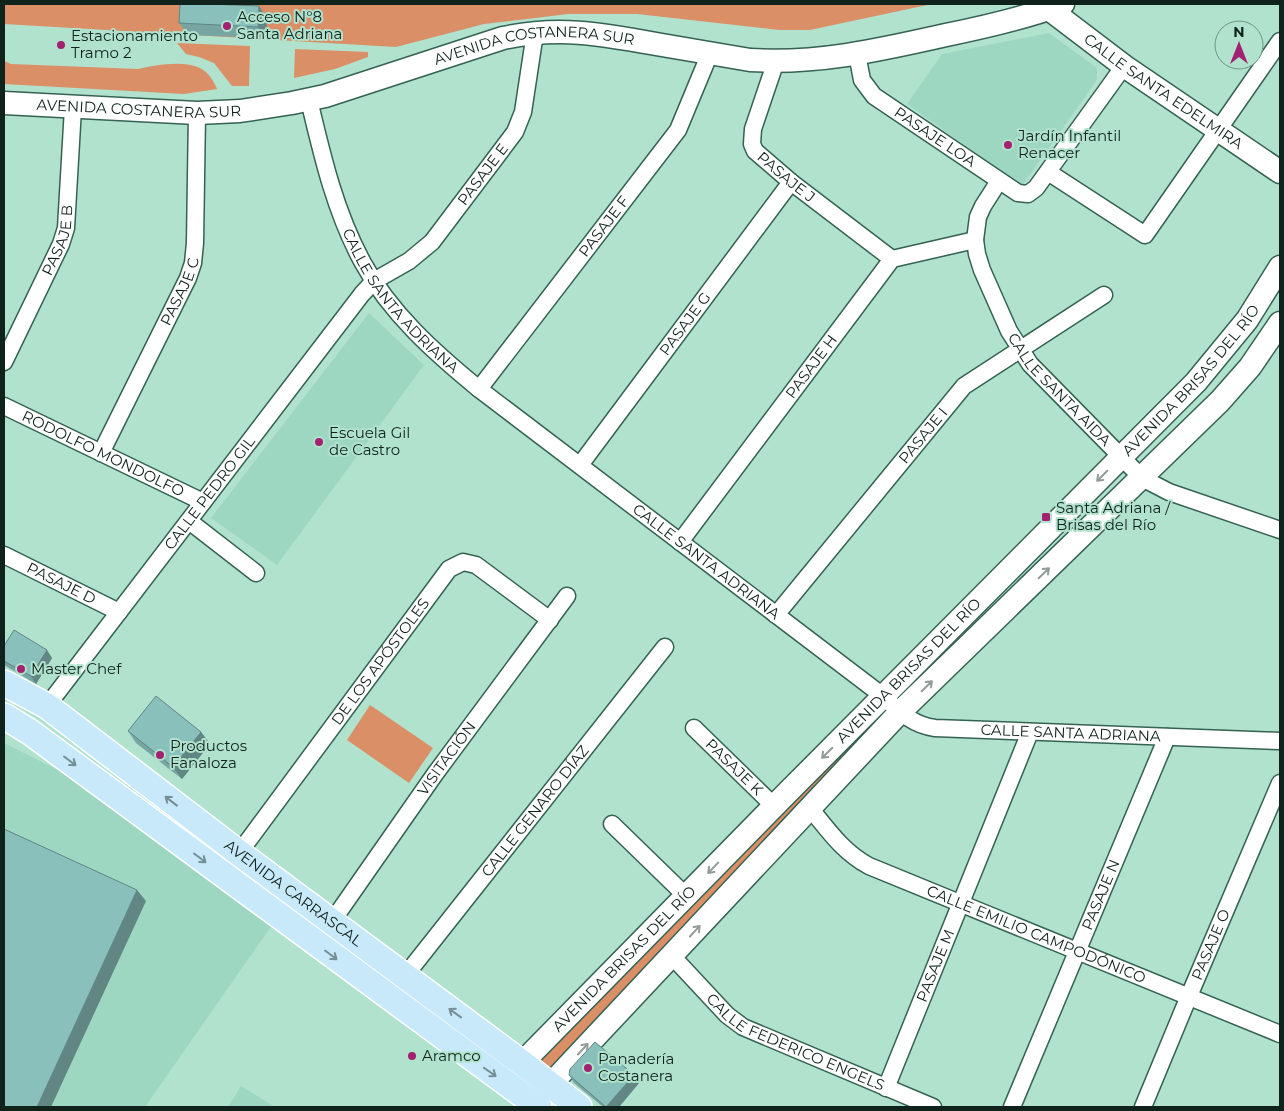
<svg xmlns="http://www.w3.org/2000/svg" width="1284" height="1111" font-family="Montserrat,sans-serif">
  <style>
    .built { fill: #9ed7c1 }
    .green { fill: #da8f67 }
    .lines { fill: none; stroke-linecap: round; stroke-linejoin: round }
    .street-casing { stroke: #356252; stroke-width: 19 }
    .secondary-casing { stroke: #356252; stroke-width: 25 }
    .primary-casing { stroke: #fff; stroke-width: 28 }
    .street { stroke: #fff; stroke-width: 16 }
    .secondary { stroke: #fff; stroke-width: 22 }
    .primary { stroke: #c7e9fa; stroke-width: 25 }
    .wall { fill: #77a5a1 }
    .shaded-wall { fill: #618683 }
    .building { fill: #8ac0bb; stroke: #618683 }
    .oneway { stroke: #939c98 }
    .oneway2 { stroke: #748f96 }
    .poi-dot { fill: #a22170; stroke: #b1e2ce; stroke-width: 2 }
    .labels { text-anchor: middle; stroke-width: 4; stroke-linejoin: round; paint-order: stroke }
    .poi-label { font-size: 15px; fill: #0f221b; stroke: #b1e2ce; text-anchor: start }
    .street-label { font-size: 15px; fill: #0f221b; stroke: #b1e2ce }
  </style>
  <rect width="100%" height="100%" fill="#b1e2ce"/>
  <!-- built -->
  <path class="built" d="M 1049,33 L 1097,68 L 1097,80 L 1022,186 L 907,104 L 942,54 Z
    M 369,313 L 424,365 L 277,565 L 211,518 Z
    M 4,743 L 80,781 L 272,925 L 145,1107 L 4,1107 Z
    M 241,1086 L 275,1107 L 228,1107 Z"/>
  <!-- green -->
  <path class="green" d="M 4,4 L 932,4 L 810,30 L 779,30 L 637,14 L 568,14 L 484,24 L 396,47 L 4,24 Z
    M 177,43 L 250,46 L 249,86 L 232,86 L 214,63 L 199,57 L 186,54 Z
    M 295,49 L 368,52 L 368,57 L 335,69 L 294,78 Z
    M 4,61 L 11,64 L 138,69 C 155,65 184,60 200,68 C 208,72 214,81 217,89 L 184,94 L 4,84 Z
    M 370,705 L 433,748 L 409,783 L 347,740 Z
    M 875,714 L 882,720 L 551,1067 L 545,1066 L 541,1062 L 542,1057 Z"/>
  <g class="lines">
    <defs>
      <g id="street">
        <path id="s1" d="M 857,54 L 862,80 L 874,96 L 1018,193 L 1028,194 L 1036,188 L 1124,66"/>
        <path id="s2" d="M 776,61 L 753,129 L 752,144 L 755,151 L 791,182 L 892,259"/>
        <path id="s3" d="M 309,100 C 322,155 335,212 363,263 C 390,313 435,353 479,389 L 883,696 C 899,711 912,725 935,728 L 1280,741"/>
        <path d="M 1048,172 L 1145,235 L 1280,41"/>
        <path id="s4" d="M 999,181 L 983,206 L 978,217 L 975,240 L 977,254 L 982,270 L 1009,331 L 1030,364 L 1142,478 L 1169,492 L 1280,530"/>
        <path id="s5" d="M 4,362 L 61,244 L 66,228 L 73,108"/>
        <path id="s6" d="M 479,389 L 678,130 L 710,53"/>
        <path id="s7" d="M 4,406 L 203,502"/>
        <path id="s8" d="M 101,453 L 188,278 L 193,263 L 195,243 L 197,113"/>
        <path id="s9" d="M 580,465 L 791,182"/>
        <path d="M 189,521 L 256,573"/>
        <path id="s10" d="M 680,542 L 892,259 L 975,240"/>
        <path id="s11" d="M 4,555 L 119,612"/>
        <path id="s12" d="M 776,615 L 964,386 L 1104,295"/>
        <path id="s13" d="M 47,706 L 362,294 L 374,281 L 409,261 L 432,242 L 515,132 L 523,112 L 535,33"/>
        <path id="s14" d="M 694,728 L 774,806"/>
        <path id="s15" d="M 810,808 C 828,830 843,852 869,866 L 1280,1034"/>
        <path d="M 612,824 L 686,896"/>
        <path id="s16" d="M 239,853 L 449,569 L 463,562 L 476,565 L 550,620"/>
        <path id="s17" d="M 331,923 L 435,774 L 567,596"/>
        <path id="s18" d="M 672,956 L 727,1015 L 743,1027 L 933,1107"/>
        <path id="s19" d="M 405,976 L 665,647"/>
        <path id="s20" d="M 886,1088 L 1030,732"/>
        <path id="s21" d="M 1012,1107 L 1167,737"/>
        <path id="s22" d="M 1143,1107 L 1189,996 L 1280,783"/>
      </g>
      <g id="secondary">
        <path id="s23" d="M 1049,9 L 1124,66 L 1280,172"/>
        <path id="s24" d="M 4,103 L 197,113 L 240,111 L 292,103 L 325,96 L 503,38 C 559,26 601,34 656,44 C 687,49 719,55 750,60 C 819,64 879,50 946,35 C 985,27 1025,18 1063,4"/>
        <path id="s25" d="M 522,1063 L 789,791 L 1196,382 L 1247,320 L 1280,267"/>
        <path d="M 550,1085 L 900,712 L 1220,401 L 1250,367 L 1280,323"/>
      </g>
      <g id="primary">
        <path id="s26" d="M 4,683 L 47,706 L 239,853 L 522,1063 L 579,1107"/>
        <path d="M 4,716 L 30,732 L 539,1107"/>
      </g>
    </defs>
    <!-- street casing -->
    <use href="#street" class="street-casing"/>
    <!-- secondary casing -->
    <use href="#secondary" class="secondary-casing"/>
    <!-- primary casing -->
    <use href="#primary" class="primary-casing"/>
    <!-- street -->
    <use href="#street" class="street"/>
    <!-- secondary -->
    <use href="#secondary" class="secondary"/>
    <!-- primary -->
    <use href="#primary" class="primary"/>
  </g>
  <!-- wall -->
  <path class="wall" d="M 267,18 L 266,38 L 188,35 L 179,23 Z
    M 4,646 L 52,658 L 36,684 L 4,665 Z
    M 128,731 L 201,732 L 210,744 L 182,779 L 136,743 Z
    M 569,1075 L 634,1075 L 639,1083 L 619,1107 L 603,1107 L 574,1083 Z"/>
  <!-- shaded-wall -->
  <path class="shaded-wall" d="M 259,6 L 267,18 L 266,38 L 258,27 Z
    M 47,650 L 52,658 L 36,684 L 31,676 Z
    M 201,732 L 210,744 L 182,779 L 173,767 Z
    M 137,890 L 146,901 L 51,1107 L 37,1107 Z
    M 634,1075 L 639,1083 L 619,1107 L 606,1107 Z"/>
  <!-- building -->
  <path class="building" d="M 180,4 L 208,4 L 259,6 L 258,27 L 179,23 Z
    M 14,630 L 47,650 L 31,676 L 4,661 L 4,646 Z
    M 156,696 L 201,732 L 173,767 L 128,731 Z
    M 4,829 L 137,890 L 37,1107 L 4,1107 Z
    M 595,1042 L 634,1075 L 606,1107 L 569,1075 L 570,1069 Z"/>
  <!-- one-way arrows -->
  <defs><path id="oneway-shaft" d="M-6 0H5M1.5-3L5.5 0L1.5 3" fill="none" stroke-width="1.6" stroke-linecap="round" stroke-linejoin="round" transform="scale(1.25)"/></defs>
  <g class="oneway">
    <use href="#oneway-shaft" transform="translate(1102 476) rotate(135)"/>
    <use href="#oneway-shaft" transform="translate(1044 573) rotate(-44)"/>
    <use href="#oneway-shaft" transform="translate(927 686) rotate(-44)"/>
    <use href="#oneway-shaft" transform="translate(827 753) rotate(135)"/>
    <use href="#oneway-shaft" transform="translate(713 868) rotate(134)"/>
    <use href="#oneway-shaft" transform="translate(695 931) rotate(-47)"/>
    <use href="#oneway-shaft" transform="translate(583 1049) rotate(-47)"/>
  </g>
  <g class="oneway2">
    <use href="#oneway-shaft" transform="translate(70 761) rotate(37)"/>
    <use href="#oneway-shaft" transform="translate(171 801) rotate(-142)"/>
    <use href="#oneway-shaft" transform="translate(200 858) rotate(37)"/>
    <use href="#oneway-shaft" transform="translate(331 955) rotate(37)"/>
    <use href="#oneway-shaft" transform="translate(455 1013) rotate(-144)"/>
    <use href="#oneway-shaft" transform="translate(490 1072) rotate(35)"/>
  </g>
  <!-- markers -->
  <g class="poi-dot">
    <circle cx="227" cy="26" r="5"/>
    <circle cx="61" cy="45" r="5"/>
    <circle cx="1008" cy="145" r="5"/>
    <circle cx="319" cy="442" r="5"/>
    <rect x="1041" y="512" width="10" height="10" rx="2.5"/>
    <circle cx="21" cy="669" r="5"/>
    <circle cx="160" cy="755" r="5"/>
    <circle cx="412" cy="1056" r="5"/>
    <circle cx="588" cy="1068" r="5"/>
  </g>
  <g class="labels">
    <!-- poi labels -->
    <g class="poi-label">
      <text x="237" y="22">Acceso N°8<tspan x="237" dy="17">Santa Adriana</tspan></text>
      <text x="71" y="41">Estacionamiento<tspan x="71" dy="17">Tramo 2</tspan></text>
      <text x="1018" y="141">Jardín Infantil<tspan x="1018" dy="17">Renacer</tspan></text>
      <text x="329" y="438">Escuela Gil<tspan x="329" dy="17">de Castro</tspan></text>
      <text x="1056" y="513">Santa Adriana /<tspan x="1056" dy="17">Brisas del Río</tspan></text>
      <text x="31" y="674">Master Chef</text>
      <text x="170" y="751">Productos<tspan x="170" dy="17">Fanaloza</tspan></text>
      <text x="422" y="1061">Aramco</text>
      <text x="598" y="1064">Panadería<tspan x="598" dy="17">Costanera</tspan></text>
    </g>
    <!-- street labels -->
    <g class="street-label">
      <text dy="5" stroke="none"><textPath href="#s24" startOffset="540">AVENIDA COSTANERA SUR</textPath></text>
      <text dy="5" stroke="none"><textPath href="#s23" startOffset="141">CALLE SANTA EDELMIRA</textPath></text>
      <text dy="5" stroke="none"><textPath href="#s24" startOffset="135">AVENIDA COSTANERA SUR</textPath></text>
      <text dy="5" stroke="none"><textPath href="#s1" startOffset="120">PASAJE LOA</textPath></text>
      <text dy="5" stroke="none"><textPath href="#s13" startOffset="691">PASAJE E</textPath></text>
      <text dy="5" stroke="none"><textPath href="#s2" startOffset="135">PASAJE J</textPath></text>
      <text dy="5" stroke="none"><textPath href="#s6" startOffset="205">PASAJE F</textPath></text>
      <text dy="5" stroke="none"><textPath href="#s5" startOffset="134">PASAJE B</textPath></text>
      <text dy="5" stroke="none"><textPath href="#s8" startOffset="180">PASAJE C</textPath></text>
      <text dy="5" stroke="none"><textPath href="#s3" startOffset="225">CALLE SANTA ADRIANA</textPath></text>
      <text dy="5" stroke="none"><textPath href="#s9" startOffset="176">PASAJE G</textPath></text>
      <text dy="5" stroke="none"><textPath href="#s10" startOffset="219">PASAJE H</textPath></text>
      <text dy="5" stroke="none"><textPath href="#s25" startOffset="956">AVENIDA BRISAS DEL RÍO</textPath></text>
      <text dy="5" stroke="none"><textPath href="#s4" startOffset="240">CALLE SANTA AIDA</textPath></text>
      <text dy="5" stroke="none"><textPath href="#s12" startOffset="232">PASAJE I</textPath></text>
      <text dy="5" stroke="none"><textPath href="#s7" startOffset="110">RODOLFO MONDOLFO</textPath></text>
      <text dy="5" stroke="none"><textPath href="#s13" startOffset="268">CALLE PEDRO GIL</textPath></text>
      <text dy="5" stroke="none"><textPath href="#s3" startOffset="630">CALLE SANTA ADRIANA</textPath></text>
      <text dy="5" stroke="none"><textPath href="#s11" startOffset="64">PASAJE D</textPath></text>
      <text dy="5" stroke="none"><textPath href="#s16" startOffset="238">DE LOS APÓSTOLES</textPath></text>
      <text dy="5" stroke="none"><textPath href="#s25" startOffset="551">AVENIDA BRISAS DEL RÍO</textPath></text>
      <text dy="5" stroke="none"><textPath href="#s3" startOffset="1050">CALLE SANTA ADRIANA</textPath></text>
      <text dy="5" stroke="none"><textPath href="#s17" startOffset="201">VISITACIÓN</textPath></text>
      <text dy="5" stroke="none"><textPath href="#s14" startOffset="56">PASAJE K</textPath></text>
      <text dy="5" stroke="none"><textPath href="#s19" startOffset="210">CALLE GENARO DÍAZ</textPath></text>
      <text dy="5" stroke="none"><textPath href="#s26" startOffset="358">AVENIDA CARRASCAL</textPath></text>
      <text dy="5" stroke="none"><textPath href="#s21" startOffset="230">PASAJE N</textPath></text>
      <text dy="5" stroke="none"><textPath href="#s15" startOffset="264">CALLE EMILIO CAMPODÓNICO</textPath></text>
      <text dy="5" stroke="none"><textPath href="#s22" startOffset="176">PASAJE O</textPath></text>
      <text dy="5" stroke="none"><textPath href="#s25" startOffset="146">AVENIDA BRISAS DEL RÍO</textPath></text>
      <text dy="5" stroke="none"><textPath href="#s20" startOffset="132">PASAJE M</textPath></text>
      <text dy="5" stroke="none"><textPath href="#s18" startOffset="154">CALLE FEDERICO ENGELS</textPath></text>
    </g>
  </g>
  <!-- border -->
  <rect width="1284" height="1111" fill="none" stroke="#0f221b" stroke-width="10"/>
  <!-- north arrow -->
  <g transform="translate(1239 45)"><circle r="24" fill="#b1e2ce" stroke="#709586"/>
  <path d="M0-4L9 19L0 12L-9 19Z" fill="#a22170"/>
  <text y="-8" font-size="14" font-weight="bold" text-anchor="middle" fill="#0f221b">N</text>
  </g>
</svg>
